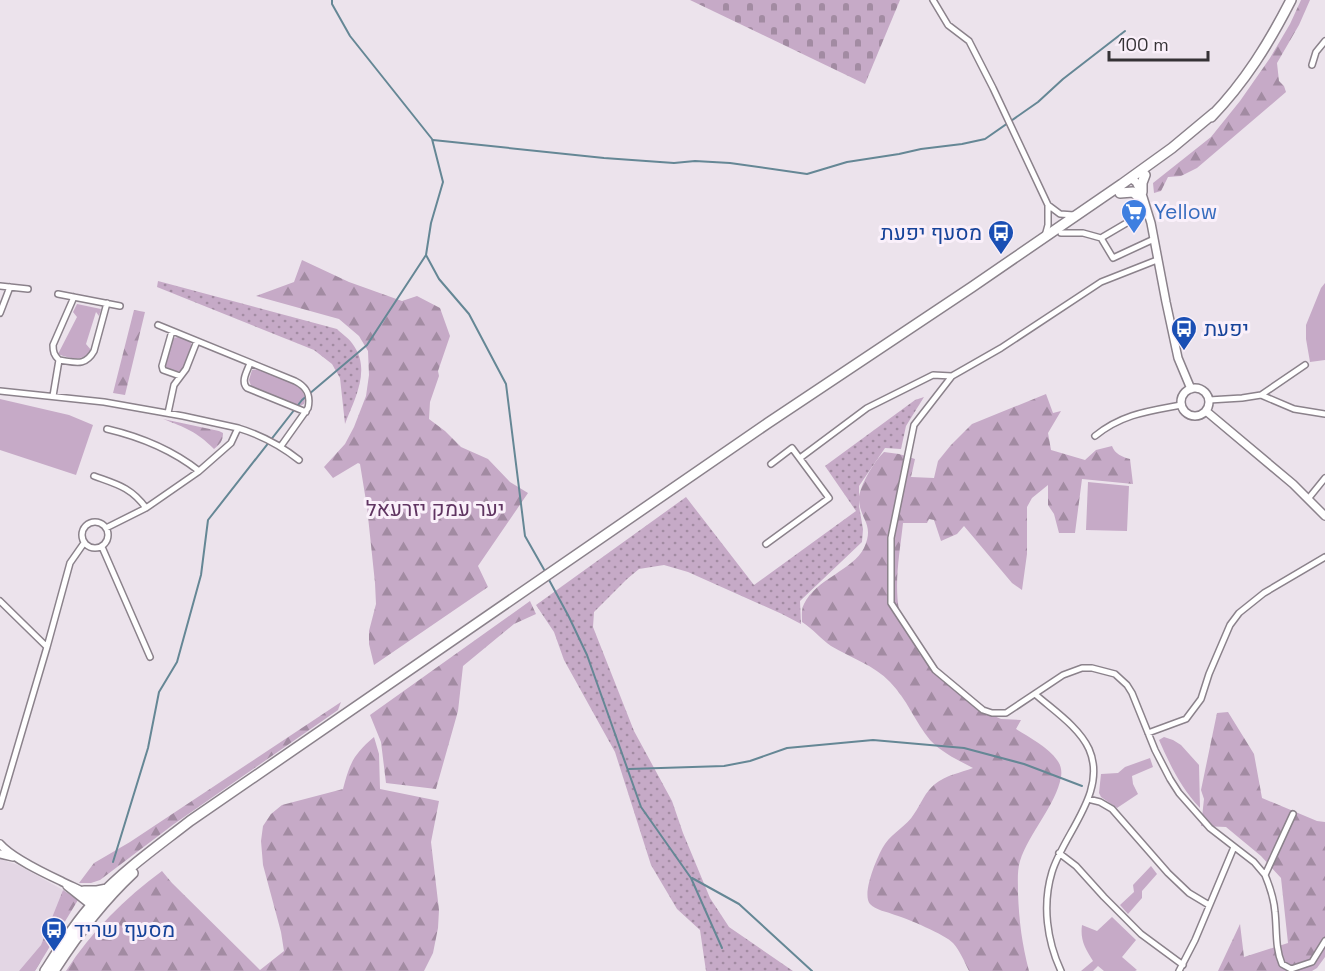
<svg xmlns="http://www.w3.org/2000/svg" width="1325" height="971" font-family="'Space Grotesk',Heebo,sans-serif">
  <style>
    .built { fill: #e3d6e4 }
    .grass { fill: url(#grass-dots) }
    .forest { fill: url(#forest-firs) }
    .cemetery { fill: url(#cemetery-stones) }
    .park { fill: #c6aac7 }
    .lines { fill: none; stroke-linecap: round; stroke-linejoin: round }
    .stream { stroke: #658795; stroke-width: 2 }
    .minor-casing { stroke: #8b828b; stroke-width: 8 }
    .tertiary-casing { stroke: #8b828b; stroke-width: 10 }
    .trunk-casing { stroke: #8b828b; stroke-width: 12 }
    .minor { stroke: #fff; stroke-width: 5 }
    .tertiary { stroke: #fff; stroke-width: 7 }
    .trunk { stroke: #fff; stroke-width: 9 }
    .labels { text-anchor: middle; stroke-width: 6; stroke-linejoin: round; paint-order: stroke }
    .shop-label { font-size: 21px; fill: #366cbe; stroke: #faf0fa; text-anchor: start }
    .transit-label { font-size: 21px; fill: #164399; stroke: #faf0fa; text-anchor: start }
    .park-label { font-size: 21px; fill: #5f3461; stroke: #faf0fa }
  </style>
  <defs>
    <pattern id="grass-dots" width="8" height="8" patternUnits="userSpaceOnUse" patternTransform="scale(1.5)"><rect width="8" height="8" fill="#c6aac7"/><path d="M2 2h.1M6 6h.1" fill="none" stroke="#a28ba2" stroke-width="1.8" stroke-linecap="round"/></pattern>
    <pattern id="forest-firs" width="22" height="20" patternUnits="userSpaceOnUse" patternTransform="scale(1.5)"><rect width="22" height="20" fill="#c6aac7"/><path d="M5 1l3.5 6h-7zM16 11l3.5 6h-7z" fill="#a28ba2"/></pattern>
    <pattern id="cemetery-stones" width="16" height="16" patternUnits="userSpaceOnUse" patternTransform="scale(1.5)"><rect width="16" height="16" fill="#c6aac7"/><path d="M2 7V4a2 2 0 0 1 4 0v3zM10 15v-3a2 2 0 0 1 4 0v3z" fill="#a28ba2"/></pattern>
  </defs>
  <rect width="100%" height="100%" fill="#ece3ec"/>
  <!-- built -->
  <path class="built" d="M 0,859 L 18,865 L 63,890 L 41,945 L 19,971 L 0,971 Z"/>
  <!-- grass -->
  <path class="grass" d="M 158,281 L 337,329 C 342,334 350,339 354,346 C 371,371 354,400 345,424 L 340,378 L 332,364 L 314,350 L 157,287 Z
    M 924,397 L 906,426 L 901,449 L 885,448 L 859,486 L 859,506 L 863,529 L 862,542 L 800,601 L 801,624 L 782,614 L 688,572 L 664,565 L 639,569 L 627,579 L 594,612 L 593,627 L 634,731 L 672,801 L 683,833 L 710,898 L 729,927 L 793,971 L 706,971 L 700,930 L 677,909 L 651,865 L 615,752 L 564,660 L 554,632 L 536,605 L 686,497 L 754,585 L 856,511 L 825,466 L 915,400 Z"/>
  <!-- forest -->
  <path class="forest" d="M 1301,0 L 1310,0 L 1299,25 L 1277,63 L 1279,81 L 1284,86 L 1286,92 L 1197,168 L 1181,176 L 1168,177 L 1161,191 L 1154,193 L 1153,183 L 1211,137 L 1240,101 L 1270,58 L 1290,24 Z
    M 302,260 L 349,282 L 402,301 L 417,296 L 440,308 L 450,336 L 438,371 L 439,376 L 430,402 L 429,419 L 445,431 L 461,447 L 488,459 L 510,482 L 528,493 L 478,566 L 488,587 L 374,665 L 369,644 L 369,631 L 376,604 L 375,583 L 367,507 L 360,464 L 358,463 L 333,478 L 324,467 L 345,444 L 354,427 L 366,396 L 369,375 L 368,351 L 359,336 L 339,319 L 256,296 L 294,282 Z
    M 134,310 L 145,312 L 125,395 L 113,393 Z
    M 1046,394 L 1053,413 L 1061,411 L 1048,433 L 1051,450 L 1085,460 L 1096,450 L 1112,446 C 1115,454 1122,457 1130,459 L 1133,484 L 1082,479 L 1075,533 L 1059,533 L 1054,514 L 1048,505 L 1048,485 L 1032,498 L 1027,507 L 1027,554 L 1022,590 L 1012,583 L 964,526 L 957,534 L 941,541 L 934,520 L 929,519 L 927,523 L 903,523 C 900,551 894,582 899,610 C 908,651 961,689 992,715 L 1001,719 L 1021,720 L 1016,729 C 1029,737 1049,748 1057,760 C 1061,765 1062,771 1061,777 C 1056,805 1029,833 1020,861 C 1017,871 1018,883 1018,893 C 1019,921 1022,944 1029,971 L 969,971 C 964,961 960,951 953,943 C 946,935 906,918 895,915 C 888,912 875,910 870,904 C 861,894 878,854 885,844 C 893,832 907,826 914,814 C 921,804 925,792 935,784 C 946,775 960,773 973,768 C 958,760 942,753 930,740 C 915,722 907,699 890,682 C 874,665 851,658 831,646 C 821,639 813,629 802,622 C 802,617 801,609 804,604 C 816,579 853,570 864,548 C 875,524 860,520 859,500 C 858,488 875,460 884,452 L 899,454 L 915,459 L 911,477 L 934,478 L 938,461 L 951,445 L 972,424 Z
    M 163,419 L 219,431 L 223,433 C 223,441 220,444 214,449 C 196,431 186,428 163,419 Z
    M 530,601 L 536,614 L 514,624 L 463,666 L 458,711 L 436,789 L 386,783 L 381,742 L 370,715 Z
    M 341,702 L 338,710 L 174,824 L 100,880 L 91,883 L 79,883 L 94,863 L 130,842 Z
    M 1228,712 L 1254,754 L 1262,798 L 1317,821 L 1325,822 L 1325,957 L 1317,968 L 1312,971 L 1218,971 L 1240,924 L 1244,957 L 1288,943 L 1281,878 L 1261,856 L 1226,827 L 1201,826 L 1204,799 L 1201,790 L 1217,713 Z
    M 374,737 L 379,754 L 380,789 L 439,801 L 431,842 L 439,910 L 438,928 L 433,953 L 424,971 L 66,971 C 91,932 125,898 162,871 L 172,883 L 260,970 L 284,951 L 281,932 L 263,865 L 261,841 L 263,826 L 271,814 L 282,805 L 343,789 C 350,763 353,755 374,737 Z
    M 63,890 L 78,900 L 35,971 L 19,971 L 41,945 Z"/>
  <!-- cemetery -->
  <path class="cemetery" d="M 690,0 L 900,0 L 865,84 Z"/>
  <!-- park -->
  <path class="park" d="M 1325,283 L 1325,360 L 1310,362 L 1306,339 L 1306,325 L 1321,288 Z
    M 77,304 L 101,309 L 99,316 L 96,312 L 86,344 L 91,350 C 84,362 70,359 58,354 L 77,317 L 73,312 Z
    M 178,337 L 190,340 L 192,347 L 183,370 C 177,373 170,370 165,366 L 173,338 Z
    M 258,369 C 273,375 311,383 304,404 L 300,406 L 294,404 L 251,386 L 249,380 L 252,370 Z
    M 0,399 L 69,415 L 93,425 L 76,475 L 0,450 Z
    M 1088,482 L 1129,486 L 1127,531 L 1086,530 Z
    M 1164,737 L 1173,740 L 1181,745 L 1199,765 L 1200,808 C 1181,788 1170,765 1159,740 Z
    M 1150,758 L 1153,767 L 1132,776 L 1133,784 L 1138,794 L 1117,808 L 1101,797 L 1099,793 L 1101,774 L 1118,773 L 1125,767 Z
    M 1151,866 L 1157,874 L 1142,891 L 1142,898 L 1128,914 L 1120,905 L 1134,892 L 1133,885 Z
    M 1112,917 L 1136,940 L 1122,957 L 1137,970 L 1135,971 L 1104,971 L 1098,966 L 1093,971 L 1081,971 L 1093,961 C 1085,948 1080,940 1082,925 L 1097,931 Z"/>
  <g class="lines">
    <!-- stream -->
    <path class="stream" d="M 332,0 L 332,4 L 350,36 L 432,139 L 443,182 L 431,223 L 426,255 L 439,279 L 469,314 L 506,384 L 525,536 L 546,573
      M 433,140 L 604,158 L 674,163 L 695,161 L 730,163 L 807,174 L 847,162 L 899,154 L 921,149 L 962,144 L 985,139 L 1038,102 L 1063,79 L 1125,31
      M 548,578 L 569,617 L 587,655 L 641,807 L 691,878 L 722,948
      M 629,769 L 724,766 L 750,761 L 787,748 L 873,740 L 964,748 L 1024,764 L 1082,786
      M 113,862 L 148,748 L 159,692 L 177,662 L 201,575 L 208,520 L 302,400 L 367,345 L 426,255
      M 692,878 L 739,904 L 812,971"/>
    <defs>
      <path id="minor" d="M 933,0 L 948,25 L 969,41 L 993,88 L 1048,205 L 1060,214 L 1074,215
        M 1312,65 L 1316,52 L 1325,41
        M 1061,233 L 1083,233 L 1101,238 L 1147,211
        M 1045,236 L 1048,225 L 1048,205
        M 1101,238 L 1113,258 L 1154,239
        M 1157,260 L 1101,282 L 1001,348 L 952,376 L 914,425 L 891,538 L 891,603 L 935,670 L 983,710 L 992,713 L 1006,713 L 1063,675 L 1082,668 L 1092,668 L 1115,674 L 1127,685 L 1132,693 L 1155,750 L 1170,779 L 1179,793 L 1210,828 L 1254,862 L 1265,875
        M 0,286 L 28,289
        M 58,294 L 120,306
        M 0,313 L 10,287
        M 158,325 L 295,381 C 307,387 311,395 308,408 L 281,446
        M 172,331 L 162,366 L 163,370 L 180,376
        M 59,360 C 54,355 53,352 53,345 L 74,297
        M 250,363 C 248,370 240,381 247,388 L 306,412
        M 0,391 L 104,402 L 183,416 L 238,428 L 231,443 L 198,472 L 146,508 L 106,528
        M 1261,395 L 1294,409 L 1325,414
        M 53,396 L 59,360 C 75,362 85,367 94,351 L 107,303
        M 1209,400 L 1242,398 L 1261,395 L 1305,365
        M 168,413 L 174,385 L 186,369 L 197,341
        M 238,428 C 261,435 280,445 299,460
        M 107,429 C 141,437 171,449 199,471
        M 1095,436 C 1122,414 1149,411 1181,405
        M 800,458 L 867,408 L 933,375 L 952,376
        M 94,476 C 116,484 131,487 146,508
        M 1308,499 L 1325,478
        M82 535a13 13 0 1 1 26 0a13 13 0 1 1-26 0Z
        M 766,544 L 829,498 L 792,448 L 771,464
        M 102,547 L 150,657
        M 0,601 L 47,647 L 0,806
        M 47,647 L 70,563 L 84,543
        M 1035,694 C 1053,710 1079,727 1089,749 C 1108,792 1064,833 1052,872 C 1042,905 1047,941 1061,971
        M 1148,733 L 1186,719 L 1201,699 L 1209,674 L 1230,625 L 1239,613 L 1264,593 L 1325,557
        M 1088,799 L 1100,802 L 1112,809 L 1168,873 L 1189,893 L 1209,905
        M 1293,814 L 1265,875 C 1270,887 1274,899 1275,912 C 1277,930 1275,948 1282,964 L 1291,969 L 1312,962 L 1325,941
        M 1059,853 L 1076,866 L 1104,897 L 1141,934 L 1183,965
        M 1179,971 L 1195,940 L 1234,847"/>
      <path id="tertiary" d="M 1130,178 L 1136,182 L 1143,197 L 1151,223 L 1166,302 L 1178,358 L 1191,389
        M1181 402a14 14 0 1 1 28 0a14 14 0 1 1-28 0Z
        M 1206,411 L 1293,484 L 1325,516
        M 0,844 C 12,858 44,873 61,881 C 74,888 87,891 98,902
        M 0,854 L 13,857
        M 67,886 L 91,905 L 94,905"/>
      <path id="trunk" d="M 1211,117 C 1245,82 1269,43 1291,0
        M 1142,192 L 1142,183 L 1145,175
        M 1120,193 L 1133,192 L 1139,197
        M 84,891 L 97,891 L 107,889
        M 45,971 C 61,946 77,920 97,899 C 125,869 158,846 190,821 L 768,423 L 972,287 L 1122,184 L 1172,148 L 1214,113
        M 54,971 C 77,935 102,902 133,873"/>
    </defs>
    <!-- minor casing -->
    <use href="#minor" class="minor-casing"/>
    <!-- tertiary casing -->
    <use href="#tertiary" class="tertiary-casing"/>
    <!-- trunk casing -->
    <use href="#trunk" class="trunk-casing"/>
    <!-- minor -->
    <use href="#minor" class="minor"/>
    <!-- tertiary -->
    <use href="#tertiary" class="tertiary"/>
    <!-- trunk -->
    <use href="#trunk" class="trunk"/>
  </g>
  <!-- icons -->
  <defs>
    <symbol id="supermarket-pin" viewBox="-11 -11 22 30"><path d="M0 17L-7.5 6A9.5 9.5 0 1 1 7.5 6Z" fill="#3f7fe0" stroke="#faf0fa"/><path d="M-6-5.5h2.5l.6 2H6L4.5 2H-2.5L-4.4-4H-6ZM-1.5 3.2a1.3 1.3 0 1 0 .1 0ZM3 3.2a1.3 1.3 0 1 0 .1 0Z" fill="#fff"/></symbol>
    <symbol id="bus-pin" viewBox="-11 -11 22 30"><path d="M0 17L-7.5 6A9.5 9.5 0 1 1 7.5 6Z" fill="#1a4fb4" stroke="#faf0fa"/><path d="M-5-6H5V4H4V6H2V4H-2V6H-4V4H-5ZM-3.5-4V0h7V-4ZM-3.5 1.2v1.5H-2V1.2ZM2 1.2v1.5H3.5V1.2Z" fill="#fff"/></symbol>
  </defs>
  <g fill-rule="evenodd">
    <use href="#supermarket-pin" x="1119" y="197" width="30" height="40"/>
    <use href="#bus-pin" x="986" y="218" width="30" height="40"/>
    <use href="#bus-pin" x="1169" y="314" width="30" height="40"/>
    <use href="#bus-pin" x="39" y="915" width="30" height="40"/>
  </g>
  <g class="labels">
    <!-- shop labels -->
    <g class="shop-label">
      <text x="1154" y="219">Yellow</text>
    </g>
    <!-- transit labels -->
    <g class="transit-label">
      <text x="982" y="240" text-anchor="end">מסעף יפעת</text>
      <text x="1204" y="336">יפעת</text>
      <text x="74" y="937">מסעף שריד</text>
    </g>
    <!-- park labels -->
    <g class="park-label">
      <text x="435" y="516">יער עמק יזרעאל</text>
    </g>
  </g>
  <!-- scale -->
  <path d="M1109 51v9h99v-9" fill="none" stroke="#353235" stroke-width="3"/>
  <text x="1118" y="51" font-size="18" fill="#353235" stroke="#faf0fa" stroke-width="4.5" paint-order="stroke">100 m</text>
</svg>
